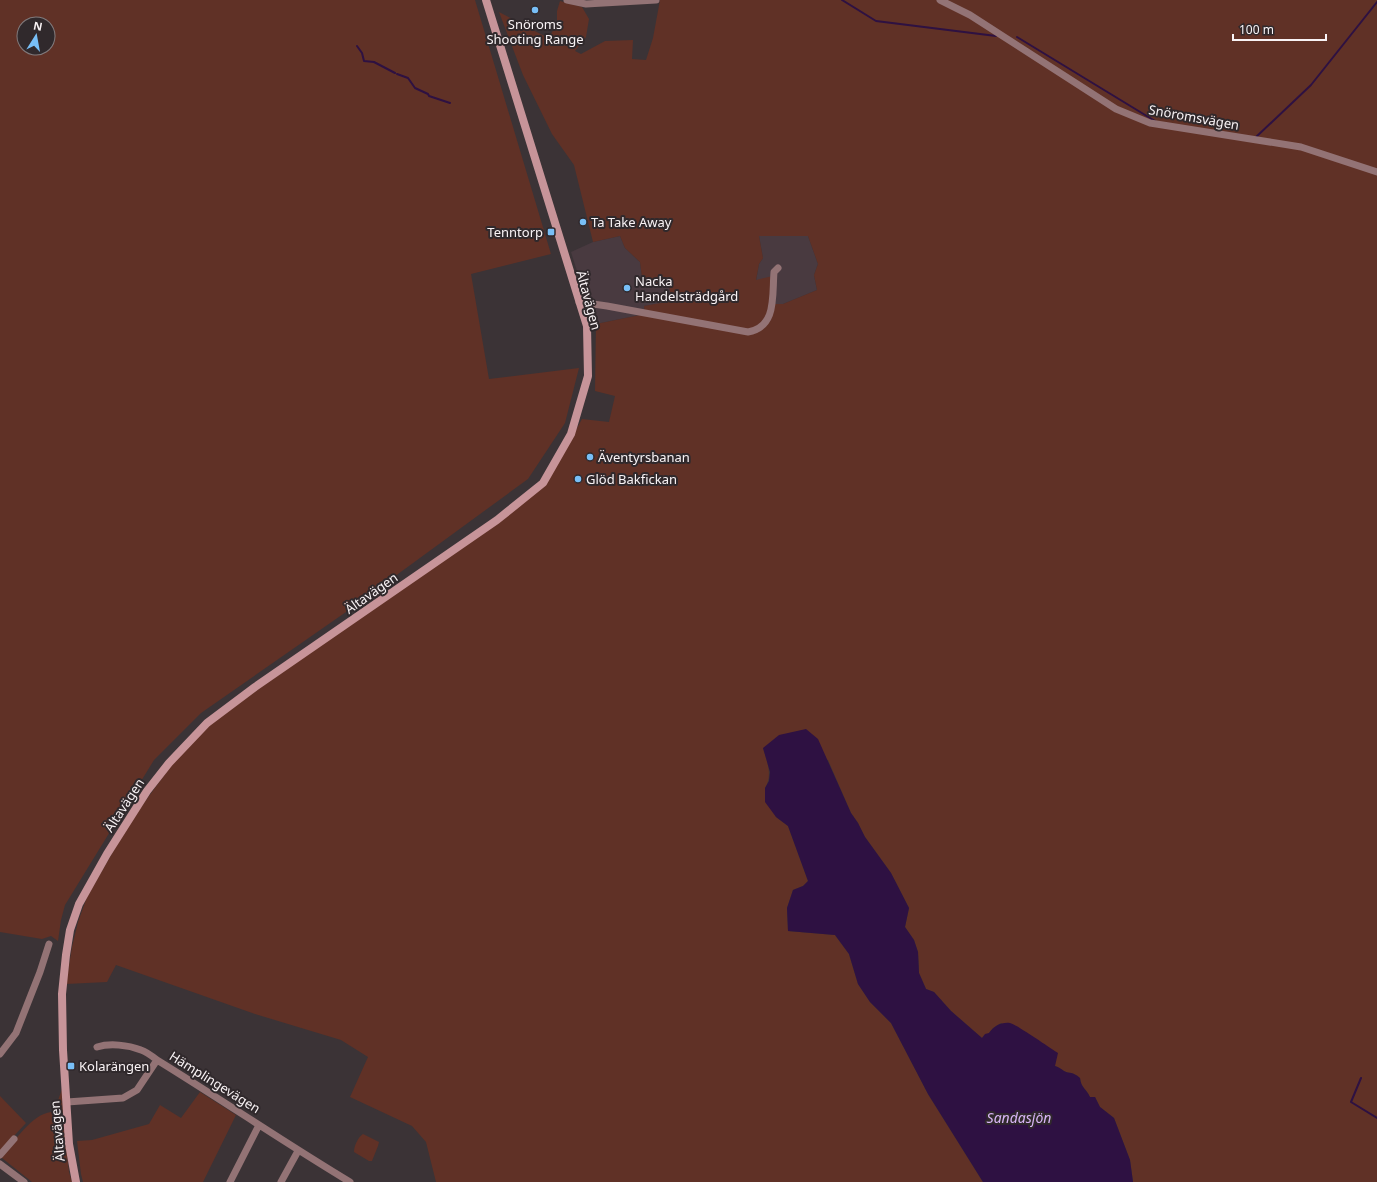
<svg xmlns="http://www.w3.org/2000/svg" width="1377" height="1182" font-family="'Noto Sans',sans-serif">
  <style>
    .built { fill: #493a40 }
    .green { fill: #603126; fill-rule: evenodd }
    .water { fill: #2e1142 }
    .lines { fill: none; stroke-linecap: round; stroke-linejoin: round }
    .stream { stroke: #2e1142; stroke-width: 2 }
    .minor { stroke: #937375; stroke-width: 7 }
    .secondary { stroke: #c79499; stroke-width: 8 }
    .poi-dot { fill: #78bff7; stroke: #30292c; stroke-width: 1.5 }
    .labels { text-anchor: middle; stroke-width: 4; stroke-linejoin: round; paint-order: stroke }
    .poi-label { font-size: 13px; fill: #f9f3f5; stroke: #30292c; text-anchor: start }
    .street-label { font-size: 13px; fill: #f9f3f5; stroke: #30292c }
    .water-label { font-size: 14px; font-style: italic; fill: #d9b6f7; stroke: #30292c }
  </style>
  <rect width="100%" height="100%" fill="#3b3336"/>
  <!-- built -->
  <path class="built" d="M 620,236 L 625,248 L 640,262 L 643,285 L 668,281 L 672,302 L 644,306 L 645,314 L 596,324 L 591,327 L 584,293 L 571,252 L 593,242 Z
    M 759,236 L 808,236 L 818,264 L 814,275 L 817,290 L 783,304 L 774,304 L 756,281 L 759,264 L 763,258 Z"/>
  <!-- green -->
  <path class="green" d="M 0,0 L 475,0 L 551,254 L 471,274 L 489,379 L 579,368 L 565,423 L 528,479 L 346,612 L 201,713 L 154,760 L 65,905 L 61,920 L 58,941 L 51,936 L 42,939 L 0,932 ZM 24,24 L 48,24 L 48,48 L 24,48 Z
    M 660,0 L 1377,0 L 1377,1182 L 1133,1182 L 1130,1160 L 1114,1118 L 1100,1107 L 1095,1097 L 1090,1097 C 1086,1088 1081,1088 1080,1078 C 1072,1071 1070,1074 1064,1071 C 1061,1069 1059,1067 1055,1066 L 1001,1023 L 993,1028 L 989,1033 L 982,1038 L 951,1011 L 934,992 L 926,989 L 919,973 L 918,952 L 914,940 L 905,927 L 909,908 L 891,873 L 865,837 L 858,823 L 851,813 L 828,760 L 763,748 C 767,762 773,775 765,788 L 776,817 L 788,826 L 808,881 L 803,886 L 793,890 L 787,908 L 788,931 L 835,935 L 849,954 L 858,984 L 870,1002 L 891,1023 L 928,1094 L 983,1182 L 436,1182 L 426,1142 L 412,1126 L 350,1097 L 368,1057 L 341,1040 L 255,1014 L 116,965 L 107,982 L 66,984 L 72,947 L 78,922 L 87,897 L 130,822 L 176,759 L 208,725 L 546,484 L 582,419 L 609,422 L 615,396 L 595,391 L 596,324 L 645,314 L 644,306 L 672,301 L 668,281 L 643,285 L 640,262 L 625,248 L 620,236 L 593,242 L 574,165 L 552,134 L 523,75 L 499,12 L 548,38 L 557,25 L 557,11 L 560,1 L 582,7 L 589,19 L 586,37 L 575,51 L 581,54 L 605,41 L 633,40 L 632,59 L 646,60 L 653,38 ZM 759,236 L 808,236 L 818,264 L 814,275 L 817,290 L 783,304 L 774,304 L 773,276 L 756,280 L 759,264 L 763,258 Z
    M 62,1089 L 63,1113 L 58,1112 L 55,1109 Z
    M 200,1092 L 236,1115 L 203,1182 L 83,1182 L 81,1174 L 77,1141 L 92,1140 L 149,1124 L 160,1105 L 181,1118 Z
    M 0,1096 L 26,1123 L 0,1151 Z
    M 51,1112 L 57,1117 L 63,1119 L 69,1172 L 72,1182 L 32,1182 L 2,1158 L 2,1156 C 14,1142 32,1114 51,1112 Z
    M 363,1134 L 379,1142 L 378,1146 L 372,1161 L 369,1161 L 354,1152 C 354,1146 358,1137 363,1134 Z"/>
  <!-- water -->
  <path class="water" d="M 806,729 L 818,739 L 851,813 L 858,823 L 865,837 L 891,873 L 909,908 L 905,927 L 914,940 L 918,952 L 919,973 L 926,989 L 934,992 L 951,1011 L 982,1038 L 985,1034 L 989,1033 C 994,1026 1001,1022 1010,1023 C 1016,1024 1050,1048 1058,1053 L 1055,1066 C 1059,1067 1061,1069 1064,1071 C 1070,1074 1072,1071 1080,1078 C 1081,1088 1086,1088 1090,1097 L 1095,1097 L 1100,1107 L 1114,1118 L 1130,1160 L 1133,1182 L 983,1182 L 928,1094 L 891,1023 L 870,1002 L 858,984 L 849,954 L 835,935 L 788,931 L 787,908 L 793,890 L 803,886 L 808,881 L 788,826 L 776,817 L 765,802 L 765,788 L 769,781 L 770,772 L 763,748 L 779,735 Z"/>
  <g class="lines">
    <!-- stream -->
    <path class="stream" d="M 842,0 L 876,21 L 996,36
      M 1017,37 L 1155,121
      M 357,46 L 362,53 L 364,61 L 374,62 L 395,73
      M 397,74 L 408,78 L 415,88 L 428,94 L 429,96 L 450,103
      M 1256,137 L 1311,85 L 1377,2
      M 1361,1078 L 1351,1102 L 1377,1118"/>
    <!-- minor -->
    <path class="minor" d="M 567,0 L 586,4 L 656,0
      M 940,0 L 970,15 L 1116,109 L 1150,123 L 1301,147 L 1377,172
      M 579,302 L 607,306 L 748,332 C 777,327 772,296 774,272 L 778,268
      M 97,1047 C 110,1043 128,1045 141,1050 C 147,1052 152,1056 157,1060
      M 0,1054 L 16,1033 L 40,972 L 49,944
      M 67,1102 L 123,1098 L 137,1090 L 157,1060 C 222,1100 285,1143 350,1182
      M 0,1155 L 14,1139
      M 0,1164 L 24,1182
      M 230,1182 L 259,1125
      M 281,1182 L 298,1151"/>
    <!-- secondary -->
    <path class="secondary" d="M 76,1182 L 69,1144 L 63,1050 L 62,994 L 66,955 L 70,930 L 79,904 L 107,854 L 147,791 L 169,763 L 207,723 L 255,687 L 497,520 L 543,483 L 571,434 L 588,376 L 587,326 L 486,0"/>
  </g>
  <!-- markers -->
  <g class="poi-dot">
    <circle cx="535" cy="10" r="4"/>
    <circle cx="583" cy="222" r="4"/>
    <rect x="547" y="228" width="8" height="8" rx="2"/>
    <circle cx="627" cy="288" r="4"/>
    <circle cx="590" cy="457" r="4"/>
    <circle cx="578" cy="479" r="4"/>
    <rect x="67" y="1062" width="8" height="8" rx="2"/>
  </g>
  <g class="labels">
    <!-- poi labels -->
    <g class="poi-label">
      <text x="535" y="29" text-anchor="middle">Snöroms<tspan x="535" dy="15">Shooting Range</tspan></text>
      <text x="591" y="227">Ta Take Away</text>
      <text x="543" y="237" text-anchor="end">Tenntorp</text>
      <text x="635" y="286">Nacka<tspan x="635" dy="15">Handelsträdgård</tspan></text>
      <text x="598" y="462">Äventyrsbanan</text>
      <text x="586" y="484">Glöd Bakfickan</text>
      <text x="79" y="1071">Kolarängen</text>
    </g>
    <!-- street labels -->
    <g class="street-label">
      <text transform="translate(1194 117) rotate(10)" y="5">Snöromsvägen</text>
      <text transform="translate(589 300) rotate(75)" y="5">Ältavägen</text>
      <text transform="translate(371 593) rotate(-35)" y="5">Ältavägen</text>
      <text transform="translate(124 805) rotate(-57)" y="5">Ältavägen</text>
      <text transform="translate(215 1082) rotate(32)" y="5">Hämplingevägen</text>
      <text transform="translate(57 1131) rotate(-95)" y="5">Ältavägen</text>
    </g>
    <!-- water labels -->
    <g class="water-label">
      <text x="1019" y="1123">Sandasjön</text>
    </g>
  </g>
  <!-- north arrow -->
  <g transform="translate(36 36) rotate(11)"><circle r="19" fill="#30292c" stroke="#807a7c"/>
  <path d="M0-3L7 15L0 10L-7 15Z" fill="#78bff7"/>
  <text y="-6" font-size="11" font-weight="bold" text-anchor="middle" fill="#f9f3f5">N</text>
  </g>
  <!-- scale -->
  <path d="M1233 34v6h93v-6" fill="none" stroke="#f9f3f5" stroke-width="2"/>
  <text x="1239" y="34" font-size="12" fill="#f9f3f5" stroke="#30292c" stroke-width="3" paint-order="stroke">100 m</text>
</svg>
